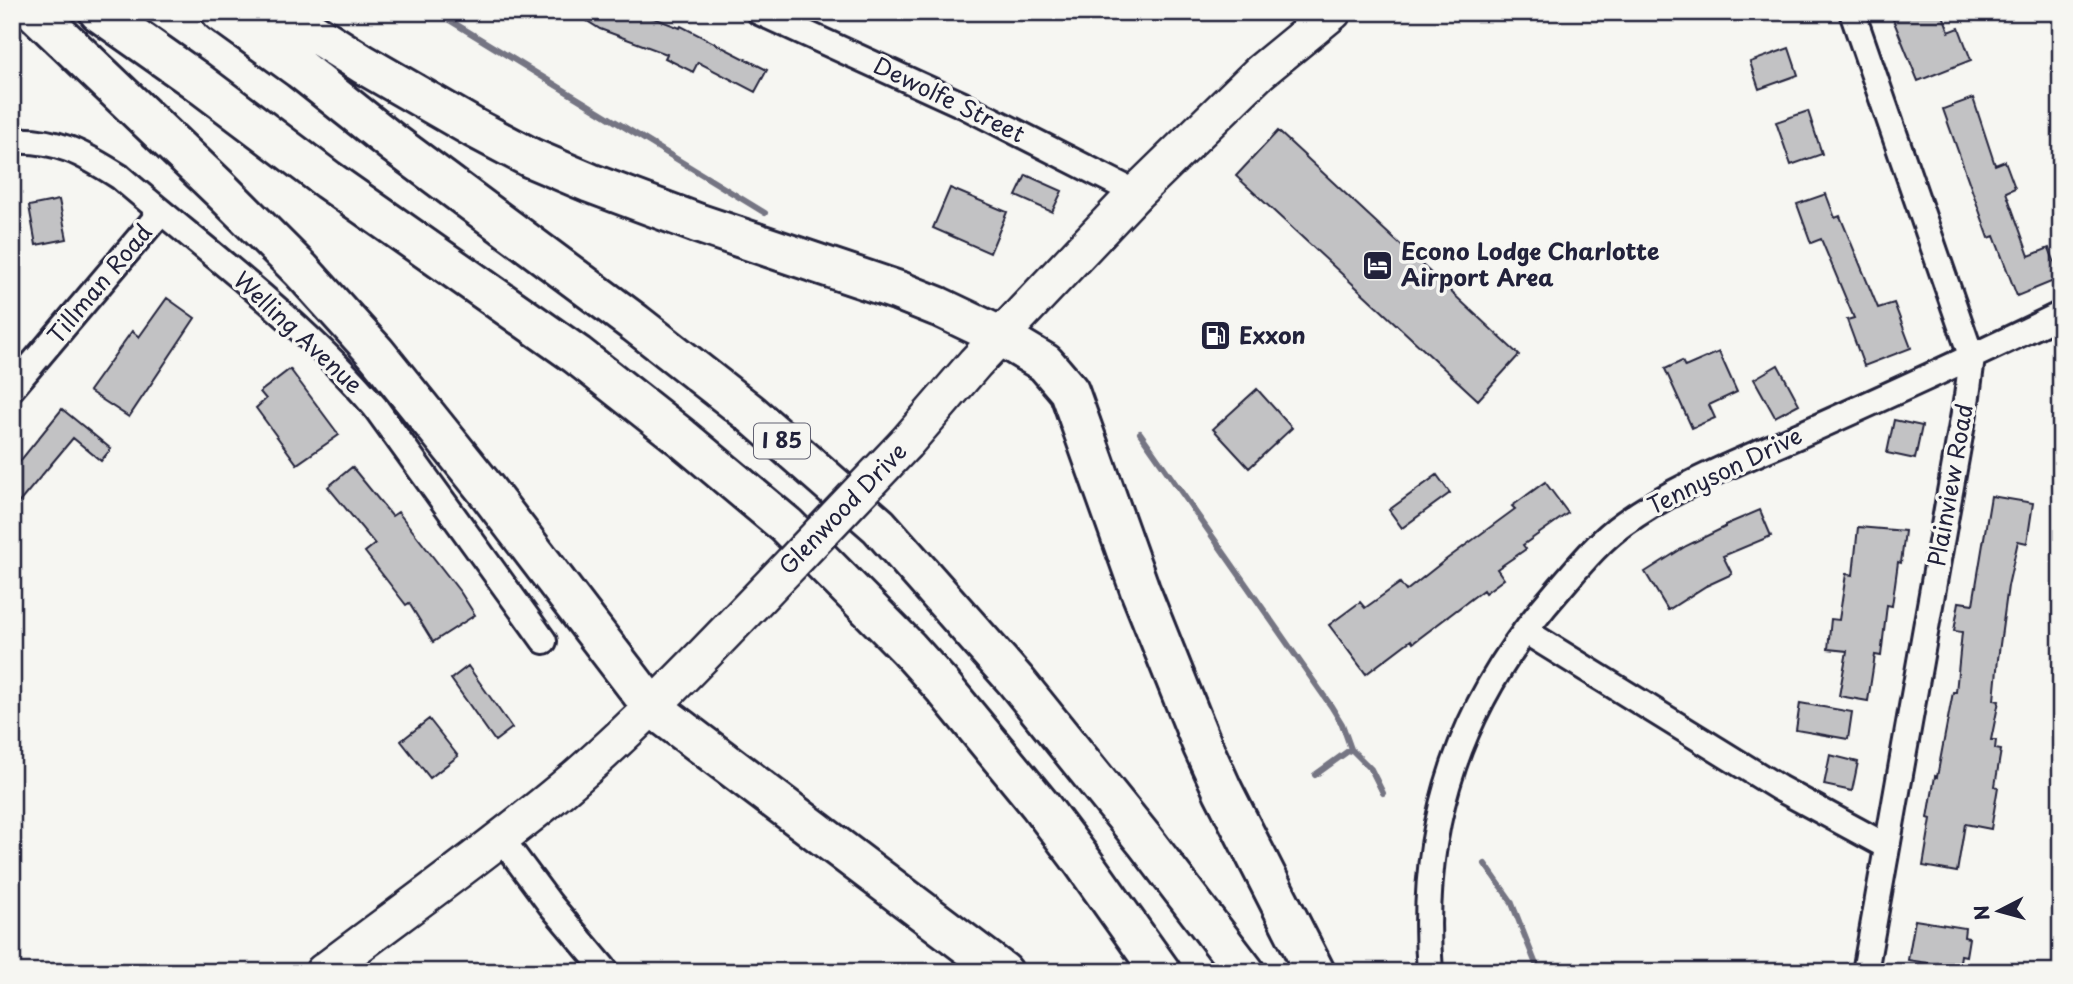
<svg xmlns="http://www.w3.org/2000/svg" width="2073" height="984" font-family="'Playpen Sans',sans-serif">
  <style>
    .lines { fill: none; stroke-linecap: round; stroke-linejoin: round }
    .stream { stroke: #757583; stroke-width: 6 }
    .building { fill: #c2c2c4; stroke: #22223b; stroke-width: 2 }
    .street-casing { stroke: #22223b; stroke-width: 30 }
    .secondary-casing { stroke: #22223b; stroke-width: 40 }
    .highway-casing { stroke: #22223b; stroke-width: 44 }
    .street { stroke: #f6f6f2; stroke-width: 24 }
    .secondary { stroke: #f6f6f2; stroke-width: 35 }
    .highway { stroke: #f6f6f2; stroke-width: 38 }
    .secondary-bridge-casing { stroke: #22223b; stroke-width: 40; stroke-linecap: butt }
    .secondary-bridge { stroke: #f6f6f2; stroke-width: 35 }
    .labels { text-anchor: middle; stroke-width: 7; stroke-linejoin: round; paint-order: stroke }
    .shield { fill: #f6f6f2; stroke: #626272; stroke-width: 2 }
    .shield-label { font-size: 21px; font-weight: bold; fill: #22223b }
    .street-label { font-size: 23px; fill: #22223b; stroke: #f6f6f2 }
    .poi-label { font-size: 23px; font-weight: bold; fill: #22223b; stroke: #f6f6f2; text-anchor: start }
  </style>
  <rect width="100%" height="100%" fill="#f6f6f2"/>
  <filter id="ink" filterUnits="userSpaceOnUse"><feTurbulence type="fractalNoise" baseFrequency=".0143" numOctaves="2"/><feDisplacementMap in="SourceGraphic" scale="14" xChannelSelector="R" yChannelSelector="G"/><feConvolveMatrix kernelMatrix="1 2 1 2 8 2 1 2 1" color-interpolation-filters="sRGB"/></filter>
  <g filter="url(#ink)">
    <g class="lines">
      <!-- stream -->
      <path class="stream" d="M 436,12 L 765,213
        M 1140,433 L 1331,706 L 1342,724 L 1351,749 L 1371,769 L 1383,793
        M 1315,775 L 1351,749
        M 1485,864 L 1511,901 L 1539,972"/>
    </g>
    <!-- building -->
    <path class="building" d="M 573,12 L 638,12 L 680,28 L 681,26 L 767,70 L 755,92 L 698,62 L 693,72 L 665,58 L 667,54 L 600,29 Z
      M 1890,12 L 1942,12 L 1949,32 L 1959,28 L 1971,60 L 1918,81 Z
      M 1789,48 L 1798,75 L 1759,89 L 1750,62 Z
      M 1973,98 L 1995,165 L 2005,161 L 2015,188 L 2006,192 L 2029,256 L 2049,248 L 2061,278 L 2017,296 L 1994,236 L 1989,238 L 1943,109 Z
      M 1808,111 L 1822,154 L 1791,165 L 1776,122 Z
      M 1278,131 L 1519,355 L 1478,400 L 1236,176 Z
      M 1026,175 L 1062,191 L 1052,212 L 1016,196 Z
      M 950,188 L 1007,212 L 990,253 L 933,228 Z
      M 1826,194 L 1835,218 L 1840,216 L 1878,308 L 1894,303 L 1911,348 L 1864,366 L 1847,320 L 1854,318 L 1821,239 L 1811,243 L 1797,204 Z
      M 59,200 L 67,239 L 36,245 L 29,206 Z
      M 167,298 L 195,318 L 129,417 L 89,391 L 132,331 L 139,337 Z
      M 1719,352 L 1737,392 L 1709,405 L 1715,418 L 1692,428 L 1665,369 L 1682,361 L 1685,367 Z
      M 1778,365 L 1799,404 L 1775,417 L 1754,379 Z
      M 290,369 L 339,435 L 297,464 L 256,408 L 266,399 L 260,392 Z
      M 1257,389 L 1292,428 L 1249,468 L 1213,429 Z
      M 62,409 L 111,449 L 101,461 L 73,438 L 12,511 L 12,471 Z
      M 1894,420 L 1922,426 L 1915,459 L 1887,453 Z
      M 352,467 L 392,516 L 398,512 L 461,593 L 475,615 L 433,642 L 409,603 L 406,605 L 365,552 L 375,544 L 328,487 Z
      M 1437,475 L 1450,493 L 1402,528 L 1389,510 Z
      M 1545,482 L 1568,513 L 1523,545 L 1526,549 L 1497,569 L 1504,579 L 1485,593 L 1483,590 L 1413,643 L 1411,640 L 1366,674 L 1329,625 L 1360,602 L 1365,608 L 1400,583 L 1406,591 L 1444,561 L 1515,509 L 1512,506 Z
      M 1991,496 L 2033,503 L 2027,543 L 2018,541 L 2008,586 L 1998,659 L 1994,700 L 1999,701 L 1991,740 L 1996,740 L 1995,749 L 2001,750 L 1995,786 L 1998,787 L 1991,829 L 1965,824 L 1957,872 L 1923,866 L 1931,819 L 1928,818 L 1935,776 L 1937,777 L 1953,692 L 1956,692 L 1962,632 L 1954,631 L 1959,602 L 1973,604 Z
      M 1760,510 L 1771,536 L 1723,556 L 1732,574 L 1706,586 L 1668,610 L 1645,572 L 1686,546 L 1725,527 L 1725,525 Z
      M 1858,527 L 1905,531 L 1901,563 L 1898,562 L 1892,606 L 1887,605 L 1881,656 L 1875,655 L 1868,701 L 1839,696 L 1847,651 L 1828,649 L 1831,619 L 1839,620 L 1846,574 L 1853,575 Z
      M 468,666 L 512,728 L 495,741 L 451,679 Z
      M 1800,703 L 1852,712 L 1848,739 L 1796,730 Z
      M 429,719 L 458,756 L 430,778 L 401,741 Z
      M 1830,755 L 1858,762 L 1852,791 L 1824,785 Z
      M 1915,920 L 1965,928 L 1964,937 L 1969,938 L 1966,956 L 1961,955 L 1959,968 L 1908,960 Z"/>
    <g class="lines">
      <defs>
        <path id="street" d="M 759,12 L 963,105 L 1136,193
          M 1852,12 L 1972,358 L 1967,396 L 1865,972
          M 12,141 C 56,138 84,154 120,177 C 206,251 301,320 375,407 L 544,641
          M 12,388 L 161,212
          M 1525,631 L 1779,788 L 1886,846
          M 501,838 L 550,904 L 607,972
          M 1430,972 C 1418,823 1461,700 1560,588 C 1579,566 1599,541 1623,524 C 1677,485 1741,461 1802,434 C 1889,395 1976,356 2061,314"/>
        <path id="secondary" d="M 906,443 L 975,363 L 1136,193 L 1260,72 L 1333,12
          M 323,972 C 402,912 484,854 560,791 C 643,721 717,641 792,563"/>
        <path id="highway" d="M 35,12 L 222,191 L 301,270 L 376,353 L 487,491 L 652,707 L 1003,972
          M 99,12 L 194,79 L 328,180 L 577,355 L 681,437 L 786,525 L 908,648 L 943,687 L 1040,805 L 1083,862 L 1161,972
          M 221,12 L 300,69 L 393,143 L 635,323 L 750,413 L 879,526 L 1016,681 L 1145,841 L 1245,972
          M 281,12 L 363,64 L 474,128 L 531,158 L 590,183 L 697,223 L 899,291 L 939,307 L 1000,336 L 1045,363 L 1069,391 L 1140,590 L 1203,747 L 1223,791 L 1315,972"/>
      </defs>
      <!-- street casing -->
      <use href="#street" class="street-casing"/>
      <!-- secondary casing -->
      <use href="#secondary" class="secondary-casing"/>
      <!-- highway casing -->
      <use href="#highway" class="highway-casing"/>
      <!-- street -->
      <use href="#street" class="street"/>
      <!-- secondary -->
      <use href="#secondary" class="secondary"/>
      <!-- highway -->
      <use href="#highway" class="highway"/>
      <defs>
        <path id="secondary-bridge" d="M 792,563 L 906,443"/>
      </defs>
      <!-- secondary-bridge casing -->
      <use href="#secondary-bridge" class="secondary-bridge-casing"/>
      <!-- secondary-bridge -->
      <use href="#secondary-bridge" class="secondary-bridge"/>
    </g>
  </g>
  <!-- icons -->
  <defs>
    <symbol id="hotel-square" viewBox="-11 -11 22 22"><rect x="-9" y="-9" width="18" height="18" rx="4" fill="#22223b" stroke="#f6f6f2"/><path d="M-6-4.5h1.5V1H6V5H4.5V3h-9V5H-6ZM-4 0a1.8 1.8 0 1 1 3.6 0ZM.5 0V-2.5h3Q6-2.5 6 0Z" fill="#fff"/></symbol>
    <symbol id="fuel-square" viewBox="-11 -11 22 22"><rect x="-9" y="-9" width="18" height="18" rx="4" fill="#22223b" stroke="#f6f6f2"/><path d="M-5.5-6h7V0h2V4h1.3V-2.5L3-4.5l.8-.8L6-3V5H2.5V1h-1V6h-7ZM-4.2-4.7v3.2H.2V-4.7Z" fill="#fff"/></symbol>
  </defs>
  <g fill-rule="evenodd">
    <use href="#hotel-square" x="1360" y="248" width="35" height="35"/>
    <use href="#fuel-square" x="1198" y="318" width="35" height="35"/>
  </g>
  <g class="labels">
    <!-- shield labels -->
    <rect class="shield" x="754" y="423.5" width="56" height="35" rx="5"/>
    <g class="shield-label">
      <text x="782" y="448">I 85</text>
    </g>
    <!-- street labels -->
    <g class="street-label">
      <text transform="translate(949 100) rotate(26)" y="8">Dewolfe Street</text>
      <text transform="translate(100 284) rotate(-50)" y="8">Tillman Road</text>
      <text transform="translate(298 333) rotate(43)" y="8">Welling Avenue</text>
      <text transform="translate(1725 471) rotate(-26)" y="8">Tennyson Drive</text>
      <text transform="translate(1951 485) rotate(-80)" y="8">Plainview Road</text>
      <text transform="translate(843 509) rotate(-46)" y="8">Glenwood Drive</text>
    </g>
    <!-- poi labels -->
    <g class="poi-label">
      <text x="1401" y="260">Econo Lodge Charlotte<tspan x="1401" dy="26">Airport Area</tspan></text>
      <text x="1239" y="344">Exxon</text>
    </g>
  </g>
  <!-- margin -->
  <rect width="2073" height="984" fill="none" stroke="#f6f6f2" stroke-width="42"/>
  <rect x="21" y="21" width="2031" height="942" fill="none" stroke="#22223b" stroke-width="2.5" filter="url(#ink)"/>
  <!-- north arrow -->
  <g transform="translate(1999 911) rotate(264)" stroke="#f6f6f2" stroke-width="5" paint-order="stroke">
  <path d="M0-5L12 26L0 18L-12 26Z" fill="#22223b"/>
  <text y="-10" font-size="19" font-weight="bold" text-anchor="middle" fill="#22223b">N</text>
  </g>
</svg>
